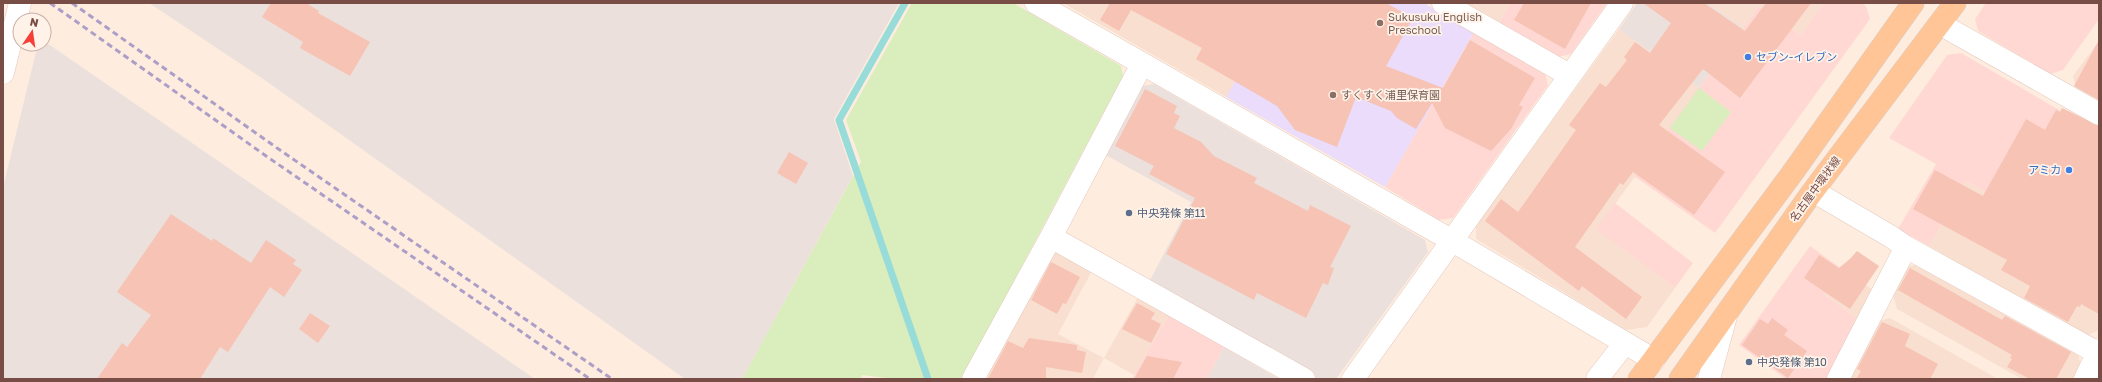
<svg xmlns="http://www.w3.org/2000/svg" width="2102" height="382" font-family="'Golos Text','Noto Sans JP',sans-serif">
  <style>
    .residential { fill: #f9dfd0 }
    .commercial { fill: #ffd8d3 }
    .industrial { fill: #ece0dc }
    .education { fill: #eadcfa }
    .green { fill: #d9edbd }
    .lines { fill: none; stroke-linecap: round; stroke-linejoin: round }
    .stream { stroke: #98dcda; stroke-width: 7 }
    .building { fill: #f6c3b4 }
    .minor-casing { stroke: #e5c9be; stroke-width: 23 }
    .major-casing { stroke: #d9cdcb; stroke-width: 23 }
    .minor { stroke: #fff; stroke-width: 22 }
    .major { stroke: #ffc596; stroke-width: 22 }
    .rail { stroke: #ad9ec8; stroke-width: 3; stroke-dasharray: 6 4; stroke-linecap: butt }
    .education-dot { fill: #8d6e63; stroke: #fff2e8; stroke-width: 1.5 }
    .shop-dot { fill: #3f7fe0; stroke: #fff2e8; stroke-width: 1.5 }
    .service-dot { fill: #5c6f8a; stroke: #fff2e8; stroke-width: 1.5 }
    .labels { text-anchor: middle; stroke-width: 3.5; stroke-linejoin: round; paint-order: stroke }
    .education-label { font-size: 11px; fill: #785e54; stroke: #fff2e8; text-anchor: start }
    .shop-label { font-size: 11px; fill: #366cbe; stroke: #fff2e8; text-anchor: start }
    .street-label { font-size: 11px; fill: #774d45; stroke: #fff2e8 }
    .service-label { font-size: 11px; fill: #4e5e75; stroke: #fff2e8; text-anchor: start }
  </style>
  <rect width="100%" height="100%" fill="#feeddf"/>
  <!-- residential -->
  <path class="residential" d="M 1063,3 L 1279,3 L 1226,97 Z
    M 1466,3 L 1511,3 L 1499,23 Z
    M 1707,3 L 1824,3 L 1801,35 L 1759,6 L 1743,28 Z
    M 1619,29 L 1699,88 L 1597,229 L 1675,288 L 1647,327 L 1626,330 L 1476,239 L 1476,225 Z
    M 2099,41 L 2099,101 L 2076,88 L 2073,76 Z
    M 1966,181 L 2099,255 L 2099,330 L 2086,336 L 1929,246 Z
    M 1060,252 L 1093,269 L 1058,334 L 1104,358 L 1138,297 L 1170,313 L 1134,375 L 1141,379 L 1132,379 L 1134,375 L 1104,358 L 1093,379 L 983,379 L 1050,255 Z
    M 1918,264 L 2078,354 L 2081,366 L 2075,379 L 2022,379 L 1897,309 L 1893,295 L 1907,267 Z
    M 1842,269 L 1873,290 L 1858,319 L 1825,295 Z
    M 1890,318 L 1998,379 L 1849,379 L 1879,321 Z"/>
  <!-- commercial -->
  <path class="commercial" d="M 1511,3 L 1607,3 L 1571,54 L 1558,57 L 1499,23 Z
    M 1824,3 L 1861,3 L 1866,6 L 1870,19 L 1715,233 L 1634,176 L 1759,6 L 1801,35 Z
    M 1986,3 L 2099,3 L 2099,19 L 2063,70 L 2050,74 L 1978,31 L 1975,19 Z
    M 1474,32 L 1545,73 L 1548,85 L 1453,218 L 1439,220 L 1385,187 Z
    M 1961,53 L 2099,133 L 2099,255 L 1966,181 L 1929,246 L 1898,229 L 1936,164 L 1889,138 L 1947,55 Z
    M 1615,203 L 1693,263 L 1675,288 L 1596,229 Z
    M 1810,246 L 1842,269 L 1825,295 L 1858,319 L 1829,379 L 1786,379 L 1739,345 Z
    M 1170,313 L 1224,347 L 1207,379 L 1141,379 L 1134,375 Z"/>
  <!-- industrial -->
  <path class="industrial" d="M 149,3 L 899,3 L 834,119 L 853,176 L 742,379 L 685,379 L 266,81 Z
    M 1637,3 L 1707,3 L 1743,28 L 1699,88 L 1619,29 Z
    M 44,41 L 535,379 L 3,379 L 3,187 L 38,44 L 44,44 Z
    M 1154,84 L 1425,240 L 1428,252 L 1336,379 L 1318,379 L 1149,282 L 1191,202 L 1104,154 L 1139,86 Z
    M 1224,347 L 1279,379 L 1207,379 Z"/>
  <!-- education -->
  <path class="education" d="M 1279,3 L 1424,3 L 1474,32 L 1385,187 L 1226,97 Z"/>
  <!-- green -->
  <path class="green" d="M 912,3 L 1013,3 L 1121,66 L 1123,76 L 962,379 L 895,379 L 862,375 L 861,379 L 742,379 L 861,162 L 846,120 Z
    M 1699,88 L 1731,112 L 1702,151 L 1670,128 Z"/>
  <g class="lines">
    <!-- stream -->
    <path class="stream" d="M 905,3 L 839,120 L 928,379"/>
  </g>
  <!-- building -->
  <path class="building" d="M 271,3 L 306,3 L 319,11 L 318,13 L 370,42 L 350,76 L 300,48 L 303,42 L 262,17 Z
    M 1110,3 L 1386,3 L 1413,18 L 1386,66 L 1443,88 L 1470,40 L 1535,78 L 1519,105 L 1523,107 L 1511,129 L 1491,151 L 1445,128 L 1432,103 L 1416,129 L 1397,118 L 1391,111 L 1356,97 L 1337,147 L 1295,130 L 1277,106 L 1196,59 L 1202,48 L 1131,10 L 1119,31 L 1100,20 Z
    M 1524,3 L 1591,3 L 1565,49 L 1514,20 Z
    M 1643,3 L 1704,3 L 1745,31 L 1766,3 L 1811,3 L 1740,98 L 1703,69 L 1659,125 L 1725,172 L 1694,215 L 1633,172 L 1623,185 L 1620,183 L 1575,247 L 1642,297 L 1626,319 L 1582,286 L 1579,291 L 1485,221 L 1501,199 L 1518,212 L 1576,130 L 1569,125 L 1600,83 L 1606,87 L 1627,60 L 1624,57 L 1635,42 L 1650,53 L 1671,23 Z
    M 2099,40 L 2099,100 L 2074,86 Z
    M 1145,89 L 1177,106 L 1174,113 L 1180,116 L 1174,128 L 1201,142 L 1214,156 L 1257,178 L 1254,183 L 1308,211 L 1310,205 L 1351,226 L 1330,267 L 1334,268 L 1328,285 L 1323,283 L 1306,318 L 1257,293 L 1254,300 L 1166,254 L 1195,198 L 1149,174 L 1154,166 L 1115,146 Z
    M 2062,108 L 2099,126 L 2099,314 L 2081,304 L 2080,307 L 2077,306 L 2068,322 L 2024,298 L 2030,286 L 2001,270 L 2007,260 L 1913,209 L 1935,170 L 1983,196 L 2026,119 L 2045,130 L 2056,110 L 2060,112 Z
    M 789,152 L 808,163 L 796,184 L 777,173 Z
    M 171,214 L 212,241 L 213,238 L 251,263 L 266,240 L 296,260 L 293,264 L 302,270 L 284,297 L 270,287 L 228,352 L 220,347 L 200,379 L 97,379 L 122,343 L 127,347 L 151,315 L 117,292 Z
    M 1857,251 L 1879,266 L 1850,309 L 1804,278 L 1819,255 L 1839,268 L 1851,258 Z
    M 1051,262 L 1080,277 L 1066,304 L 1063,303 L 1057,314 L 1031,300 Z
    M 1910,268 L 2002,320 L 2005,316 L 2071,352 L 2056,379 L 2030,379 L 2007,367 L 2012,359 L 2010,358 L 2012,355 L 1898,290 Z
    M 1137,303 L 1155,313 L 1151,319 L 1161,324 L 1151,343 L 1122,329 Z
    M 310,313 L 330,326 L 318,343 L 299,329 Z
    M 1772,318 L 1788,330 L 1784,335 L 1807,351 L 1788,378 L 1742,345 L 1760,319 L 1768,324 Z
    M 1882,322 L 1910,334 L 1905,346 L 1938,364 L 1930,379 L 1856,379 L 1861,371 L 1857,369 Z
    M 1029,338 L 1077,345 L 1077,350 L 1086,352 L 1082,373 L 1046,367 L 1046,379 L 988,379 L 1008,341 L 1023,348 Z
    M 1147,356 L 1182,362 L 1173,379 L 1134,379 Z"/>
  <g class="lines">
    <defs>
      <path id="minor" d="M 1036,3 L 1451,240 L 1654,360
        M 1443,3 L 1569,75
        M 1940,24 L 2099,114
        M 1142,64 L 1051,237 L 1304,379
        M 3,73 L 20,3
        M 1813,191 L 1890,236 L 1906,247 L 2098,353
        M 973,379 L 1051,237
        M 1353,379 L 1622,3
        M 1597,379 L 1625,343
        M 1709,379 L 1726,316
        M 1838,379 L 1906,247
        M 2085,379 L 2099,350"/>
      <path id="major" d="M 1639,379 L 1791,175 L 1913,3
        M 1680,379 L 1813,191 L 1955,3"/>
    </defs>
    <!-- minor casing -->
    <use href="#minor" class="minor-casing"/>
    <!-- major casing -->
    <use href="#major" class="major-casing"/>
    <!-- minor -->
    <use href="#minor" class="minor"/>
    <!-- major -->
    <use href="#major" class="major"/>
    <!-- rail -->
    <path class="rail" d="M 50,3 L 269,158 L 590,379
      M 72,3 L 277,148 L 612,379"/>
  </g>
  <!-- markers -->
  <g class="education-dot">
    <circle cx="1380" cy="23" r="4"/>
    <circle cx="1333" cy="95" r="4"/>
  </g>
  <g class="shop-dot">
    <circle cx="1748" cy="57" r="4"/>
    <circle cx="2069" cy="170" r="4"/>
  </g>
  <g class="service-dot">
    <circle cx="1129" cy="213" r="4"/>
    <circle cx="1749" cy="362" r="4"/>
  </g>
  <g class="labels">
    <!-- education labels -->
    <g class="education-label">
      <text x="1388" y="21">Sukusuku English<tspan x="1388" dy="13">Preschool</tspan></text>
      <text x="1341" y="99">すくすく浦里保育園</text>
    </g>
    <!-- shop labels -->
    <g class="shop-label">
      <text x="1756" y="61">セブン-イレブン</text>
      <text x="2061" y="174" text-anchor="end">アミカ</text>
    </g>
    <!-- street labels -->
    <g class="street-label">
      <text transform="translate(1815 189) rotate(-54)" y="4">名古屋中環状線</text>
    </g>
    <!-- service labels -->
    <g class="service-label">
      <text x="1137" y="217">中央発條 第11</text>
      <text x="1757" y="366">中央発條 第10</text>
    </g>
  </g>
  <!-- border -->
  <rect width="2102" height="382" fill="none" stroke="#774d45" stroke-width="8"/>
  <!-- north arrow -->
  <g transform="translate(32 32) rotate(13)"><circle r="19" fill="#fff2e8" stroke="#c9b0a7"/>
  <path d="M0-3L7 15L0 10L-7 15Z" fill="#f44038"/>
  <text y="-6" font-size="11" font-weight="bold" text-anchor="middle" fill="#774d45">N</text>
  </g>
</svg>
